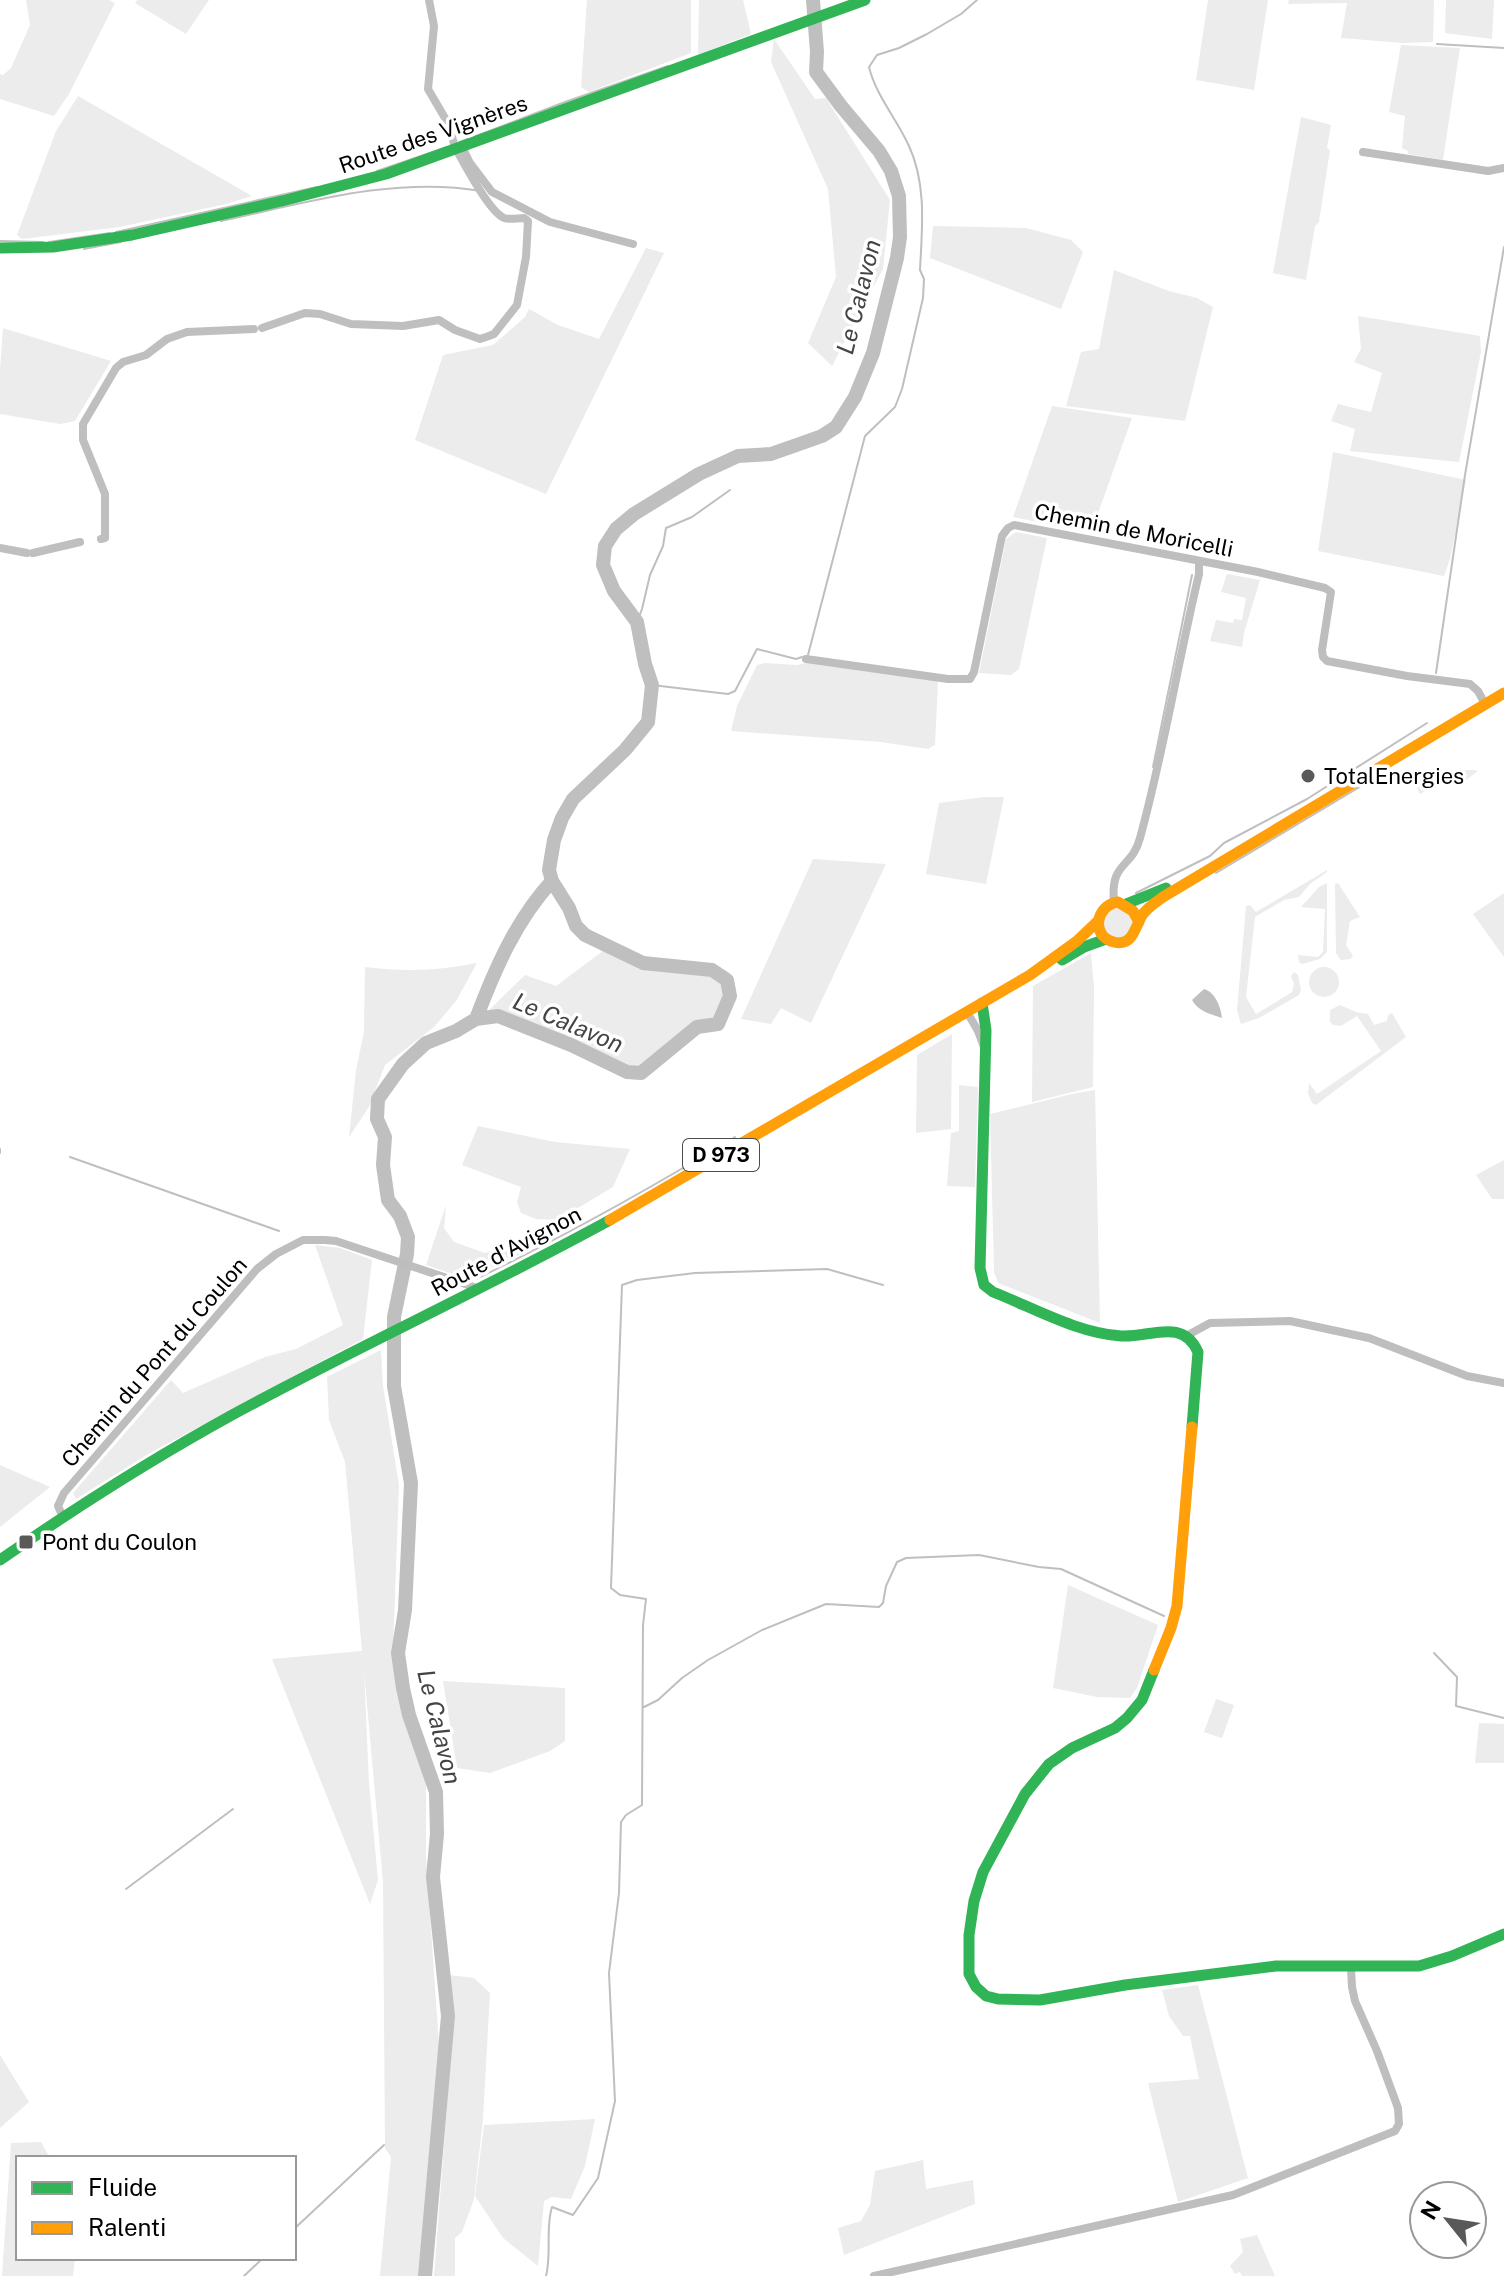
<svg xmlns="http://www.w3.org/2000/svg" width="1504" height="2276" font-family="'Public Sans',sans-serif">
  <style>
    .green { fill: #ececec }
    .water { fill: #bfbfbf }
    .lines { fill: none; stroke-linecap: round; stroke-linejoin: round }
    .stream { stroke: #bfbfbf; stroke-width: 2 }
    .canal { stroke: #bfbfbf; stroke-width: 8 }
    .river { stroke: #bfbfbf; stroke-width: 14 }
    .street { stroke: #bebebe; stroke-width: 8 }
    .fast { stroke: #30b455; stroke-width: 11 }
    .slow { stroke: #ff9f0a; stroke-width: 11 }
    .poi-dot { fill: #595959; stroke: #fff; stroke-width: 3 }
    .labels { text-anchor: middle; stroke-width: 7; stroke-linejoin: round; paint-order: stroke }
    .shield { fill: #fff; stroke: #4c4c4c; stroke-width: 2 }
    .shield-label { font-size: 20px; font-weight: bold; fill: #000 }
    .street-label { font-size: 22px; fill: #000; stroke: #fff }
    .poi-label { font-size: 22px; fill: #000; stroke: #fff; text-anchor: start }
    .water-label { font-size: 24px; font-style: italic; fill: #444; stroke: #fff }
  </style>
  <rect width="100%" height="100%" fill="#fff"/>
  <!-- green -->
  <path class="green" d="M 26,0 L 109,0 L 115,3 L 69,94 L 54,116 L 0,99 L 0,74 L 3,75 L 11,68 L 30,25 Z
    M 137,0 L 209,0 L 186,34 L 135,3 Z
    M 587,0 L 691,0 L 691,53 L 589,92 L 581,87 Z
    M 699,0 L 743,0 L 751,34 L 698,55 Z
    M 1208,0 L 1268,0 L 1254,90 L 1196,80 Z
    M 1289,0 L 1434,0 L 1433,42 L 1403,43 L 1341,38 L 1347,3 L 1288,4 Z
    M 1446,0 L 1494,0 L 1492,39 L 1445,33 Z
    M 774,39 L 815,99 L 826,98 L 890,200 L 883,269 L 832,366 L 808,343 L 836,277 L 828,189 L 771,62 Z
    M 1401,45 L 1460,48 L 1443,160 L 1408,154 L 1408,151 L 1402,148 L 1405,116 L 1389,112 Z
    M 78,96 L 252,196 L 226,204 L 120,227 L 22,239 L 17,235 L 56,131 Z
    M 1301,117 L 1331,125 L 1327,148 L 1330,150 L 1319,222 L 1315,226 L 1306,280 L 1273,273 Z
    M 933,226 L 1026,228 L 1071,240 L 1083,252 L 1061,309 L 930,258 Z
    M 646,248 L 664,253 L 546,494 L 415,440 L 443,355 L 493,345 L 525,317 L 529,309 L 558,325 L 599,339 Z
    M 1114,270 L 1169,291 L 1197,298 L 1213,307 L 1185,421 L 1066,406 L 1081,352 L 1099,349 Z
    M 1358,316 L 1480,336 L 1481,352 L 1459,462 L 1350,451 L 1355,429 L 1331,421 L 1338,404 L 1371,412 L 1382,373 L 1354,362 L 1361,349 Z
    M 3,328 L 111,361 L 75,421 L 60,424 L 0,414 L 0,369 Z
    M 1052,406 L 1132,418 L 1091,533 L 1013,517 Z
    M 1333,452 L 1466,480 L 1450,559 L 1444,576 L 1318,551 Z
    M 1016,532 L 1047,538 L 1019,669 L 1011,675 L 979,673 L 1006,539 Z
    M 1227,574 L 1260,580 L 1244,633 L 1242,647 L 1210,641 L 1216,620 L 1233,623 L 1234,619 L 1242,620 L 1246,598 L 1221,592 Z
    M 765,663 L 797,665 L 806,663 L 938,681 L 935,745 L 928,749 L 881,742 L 731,731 L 737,706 L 757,665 Z
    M 1474,770 L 1478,771 L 1460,785 L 1454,775 L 1420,794 C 1414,784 1416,777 1426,771 Z
    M 984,797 L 1004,797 L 986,884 L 926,874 L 939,803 Z
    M 813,859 L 886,864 L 811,1023 L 781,1008 L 771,1024 L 741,1019 Z
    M 1327,870 L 1327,872 L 1310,884 L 1299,897 L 1284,900 L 1255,917 L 1246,997 L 1256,1014 L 1292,992 L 1294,984 L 1291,976 L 1294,972 L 1298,975 L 1301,990 L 1299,995 L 1259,1018 L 1241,1024 L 1237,1010 L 1246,906 L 1250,905 L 1256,912 Z
    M 1327,883 L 1327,952 L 1320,959 L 1302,964 L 1299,962 L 1298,955 L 1318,957 L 1323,952 L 1325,909 L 1301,907 L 1319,887 Z
    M 1338,883 L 1360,917 L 1350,921 L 1346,945 L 1353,956 L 1350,959 L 1341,960 L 1336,953 L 1335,884 Z
    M 1504,893 L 1504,957 L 1473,914 Z
    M1103 922a15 15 0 1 1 30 0a15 15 0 1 1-30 0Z
    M 603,951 L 639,969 L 711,974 L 723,982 L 725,996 L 715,1020 L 694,1023 L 639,1067 C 617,1070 591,1048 571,1039 C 548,1029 513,1012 488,1011 L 525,975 L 556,986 Z
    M 1091,953 L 1094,987 L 1093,1087 L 1032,1102 L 1033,986 Z
    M 477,963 L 456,1001 L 434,1027 L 385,1065 L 369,1107 L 349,1137 L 356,1070 L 364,1032 L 365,967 C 403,972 439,971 477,963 Z
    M1309 982a15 15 0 1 1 30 0a15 15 0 1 1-30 0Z
    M 1340,1005 L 1356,1012 L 1368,1014 L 1374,1025 L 1387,1021 L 1388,1015 L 1392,1013 L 1406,1037 L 1316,1105 L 1312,1103 L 1308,1093 L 1309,1083 L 1317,1094 L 1381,1051 L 1357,1016 L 1341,1026 L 1333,1025 L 1330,1022 L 1330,1010 Z
    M 952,1034 L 951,1129 L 916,1133 L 917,1055 Z
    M 959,1085 L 978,1087 L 975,1187 L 947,1186 L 951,1133 L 959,1131 Z
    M 1095,1090 L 1100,1323 L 998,1283 L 994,1272 L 990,1114 L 1072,1094 Z
    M 478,1126 L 555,1142 L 630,1149 L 613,1187 L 558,1220 L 536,1219 L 521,1213 L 517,1202 L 521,1187 L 462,1165 Z
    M 1504,1160 L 1504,1199 L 1492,1199 L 1476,1175 Z
    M 446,1205 L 444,1228 L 454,1242 L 485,1253 L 511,1245 L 521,1254 L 467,1279 L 426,1265 Z
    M 315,1245 L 340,1248 L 372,1260 L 363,1339 L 150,1453 L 76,1499 L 73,1493 L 171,1380 L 183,1393 L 265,1357 L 296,1349 L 343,1325 Z
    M 381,1350 L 383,1386 L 399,1485 L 393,1649 L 396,1680 L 426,1780 L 426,1857 L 440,2059 L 420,2276 L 380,2276 L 391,2157 L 385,2148 L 383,1882 L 364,1671 L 369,1783 L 378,1880 L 370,1904 L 272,1659 L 362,1651 L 345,1462 L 329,1420 L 327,1377 Z
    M 0,1465 L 50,1487 L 0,1527 Z
    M 1068,1585 L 1158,1625 L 1137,1688 L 1130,1698 L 1097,1697 L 1053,1688 Z
    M 443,1681 L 565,1688 L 565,1741 L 550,1751 L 490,1773 L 457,1768 Z
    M 1216,1699 L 1234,1705 L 1222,1738 L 1204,1732 Z
    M 1479,1723 L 1504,1724 L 1504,1763 L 1475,1763 Z
    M 449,1975 L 474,1978 L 490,1993 L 483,2119 L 474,2199 L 462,2232 L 455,2238 L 455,2276 L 434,2276 L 454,2014 Z
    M 1198,1985 L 1248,2178 L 1178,2202 L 1148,2083 L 1199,2079 L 1190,2036 L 1183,2036 L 1169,2016 L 1162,1990 Z
    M 0,2055 L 29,2102 L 0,2128 Z
    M 595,2119 L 585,2166 L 571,2199 L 552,2197 L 544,2201 L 538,2266 L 503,2238 L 475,2196 L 484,2125 Z
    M 41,2142 L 50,2158 L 18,2158 L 18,2258 L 75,2258 L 73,2276 L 2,2276 L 11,2143 Z
    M 923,2160 L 926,2189 L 973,2180 L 975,2204 L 844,2255 L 838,2228 L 861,2221 L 870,2205 L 875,2171 Z
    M 1257,2235 L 1275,2276 L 1242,2276 L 1240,2272 L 1235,2274 L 1230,2266 L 1243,2252 L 1240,2239 Z"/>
  <!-- water -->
  <path class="water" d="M 1204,989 C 1215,992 1221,1007 1222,1018 C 1210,1014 1198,1011 1192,1000 Z"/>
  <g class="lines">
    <!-- stream -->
    <path class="stream" d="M 1437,44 L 1504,48
      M 460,142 L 565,102 L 668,66
      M 377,171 L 447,147
      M 221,221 C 305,203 394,176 481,191
      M 116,232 L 317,187
      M 0,241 L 43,242
      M 49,242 L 110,233
      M 84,249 L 121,242
      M 637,622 L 642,609 L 650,575 L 663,546 L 666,528 L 692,517 L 730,490
      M 808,655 L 865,436 L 895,407 L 902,389 L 923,298 L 924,279 L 920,270 C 922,229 927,185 909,146 C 897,119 876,96 869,67 L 877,55 L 899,48 L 927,34 L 961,14 L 977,0
      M 1436,673 L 1465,475 L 1504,247
      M 652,685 L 728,694 L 735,691 L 757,649 L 796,659 L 802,657
      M 1153,767 L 1192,575
      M 1216,873 L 1383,773
      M 1136,893 L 1210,856 L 1224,843 L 1307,799 L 1427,723
      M 0,1149 L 0,1153
      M 70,1157 L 279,1231
      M 476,1279 C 565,1236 651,1188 735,1137
      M 1434,1653 L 1457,1677 L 1456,1706 L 1504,1718
      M 644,1707 L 658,1700 L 682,1678 L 708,1660 L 762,1630 L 826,1604 L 879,1607 L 883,1603 L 886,1586 L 897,1562 L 906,1558 L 979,1555 L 1039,1567 L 1061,1569 L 1164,1616
      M 126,1889 L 233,1809
      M 294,2229 L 384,2145
      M 244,2276 L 263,2258
      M 546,2276 C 552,2253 545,2229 552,2207 L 573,2215 L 598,2178 L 615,2101 L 609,1973 L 619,1893 L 621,1822 L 626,1815 L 642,1805 L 643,1625 L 646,1599 L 620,1595 L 611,1588 L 622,1285 L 637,1280 L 695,1273 L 827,1269 L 883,1285"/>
    <!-- canal -->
    <path class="canal" d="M 429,0 L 434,26 L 428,89 L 449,125 L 454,144
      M 262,328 L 305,313 L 320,314 L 351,324 L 403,326 L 439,320 L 455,330 L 480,339 L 486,337 L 494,334 L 517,305 L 526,257 L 528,221 L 524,218 C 518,218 510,220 504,218 C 489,211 467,168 458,153
      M 101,539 L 105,538 L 105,494 L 83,440 L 83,424 L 116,368 L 123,362 L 146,355 L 167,339 L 187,332 L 254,329
      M 0,548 L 27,553
      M 33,553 L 80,542"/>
    <!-- river -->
    <path class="river" d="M 476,1019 C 494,971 516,920 552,881
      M 425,2276 L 448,2016 L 433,1877 L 437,1834 L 436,1792 L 409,1715 L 403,1688 L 398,1653 L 405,1610 L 411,1483 L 394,1386 L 394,1317 L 407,1254 L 408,1237 L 400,1216 L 388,1200 L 383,1165 L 385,1137 L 377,1119 L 378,1099 L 403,1064 L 426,1043 L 456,1031 L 476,1019 L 498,1016 L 571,1045 L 627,1072 L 641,1073 L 697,1027 L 718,1024 L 730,996 L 727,980 L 712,970 L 643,963 L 585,935 L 576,926 L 569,908 L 552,881 L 549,870 L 554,840 L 562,818 L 573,799 L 625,750 L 648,722 L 652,685 L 645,664 L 637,622 L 614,591 L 603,565 L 605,546 L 616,529 L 634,514 L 699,474 L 738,456 L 771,454 L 822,436 L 836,427 L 855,397 L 873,353 L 897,258 L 900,237 L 899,196 L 891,171 L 879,151 L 841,106 L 816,72 L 817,52 L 813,0"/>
    <!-- street -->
    <path class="street" d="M 462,147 L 470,163 L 492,192 L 550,222 L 633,244
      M 1363,152 L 1488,171 L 1504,168
      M 806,659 L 948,679 L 970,679 L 974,672 L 1002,536 L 1008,528 L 1014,525 L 1258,572 L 1325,588 L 1331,592 L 1322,650 L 1323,657 L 1327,661 L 1407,676 L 1470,684 L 1478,691 L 1485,704
      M 1114,902 C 1110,861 1132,869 1140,838 C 1164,751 1178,661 1199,574 L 1199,561
      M 967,1012 L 978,1031 L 984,1047
      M 1188,1335 L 1210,1323 L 1290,1321 L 1369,1338 L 1467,1376 L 1504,1383
      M 63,1517 L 58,1506 L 64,1493 L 257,1269 L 276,1254 L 303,1240 L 325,1240 L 336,1241 L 480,1289
      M 874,2276 L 1233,2195 L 1395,2131 L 1399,2124 L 1398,2108 L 1377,2051 L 1355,2001 L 1352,1987 L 1351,1968"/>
    <!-- fast -->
    <path class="fast" d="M 0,248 L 53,247 L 132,235 L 286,200 L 386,174 L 865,0
      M 1126,904 L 1166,888
      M 1062,960 L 1084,947 L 1106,939
      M 982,1003 L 986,1030 L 980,1268 L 984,1285 L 993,1292 C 1034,1308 1077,1333 1121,1336 C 1150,1338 1182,1317 1198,1352 L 1192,1427
      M 0,1560 C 75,1508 152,1459 232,1415 C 357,1347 486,1288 610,1220
      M 1154,1670 L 1142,1700 L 1127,1718 L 1115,1728 L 1072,1748 L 1049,1764 L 1025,1794 L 983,1872 L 974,1901 L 969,1935 L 969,1974 L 976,1987 L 986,1996 L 998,1999 L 1040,2000 L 1125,1985 L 1276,1966 L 1419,1966 L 1452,1956 L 1504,1934"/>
    <!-- slow -->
    <path class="slow" d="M 1139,922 L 1133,911 L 1118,902 C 1096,905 1090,936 1114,942 C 1134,947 1135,925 1143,914 C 1148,907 1156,902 1163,897 L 1504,693
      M 610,1220 L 1030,975 L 1077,941 L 1098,921
      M 1154,1670 L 1171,1628 L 1177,1606 L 1192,1427"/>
  </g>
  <!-- markers -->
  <g class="poi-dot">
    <circle cx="1308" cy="776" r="8"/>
    <rect x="18" y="1534" width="16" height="16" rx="4"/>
  </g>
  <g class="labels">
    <!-- shield labels -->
    <rect class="shield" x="683" y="1139" width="76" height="32" rx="6"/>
    <g class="shield-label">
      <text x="721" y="1162">D 973</text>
    </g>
    <!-- street labels -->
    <g class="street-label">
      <text transform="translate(433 134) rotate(-19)" y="8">Route des Vignères</text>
      <text transform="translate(1134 530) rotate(11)" y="8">Chemin de Moricelli</text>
      <text transform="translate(506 1251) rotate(-28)" y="8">Route d'Avignon</text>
      <text transform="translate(154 1362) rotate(-49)" y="8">Chemin du Pont du Coulon</text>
    </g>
    <!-- poi labels -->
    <g class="poi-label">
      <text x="1324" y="784">TotalEnergies</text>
      <text x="42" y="1550">Pont du Coulon</text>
    </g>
    <!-- water labels -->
    <g class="water-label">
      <text transform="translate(859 297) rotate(-76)" y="8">Le Calavon</text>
      <text transform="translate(568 1023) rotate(23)" y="8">Le Calavon</text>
      <text transform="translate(439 1727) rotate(76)" y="8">Le Calavon</text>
    </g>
  </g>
  <!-- legend -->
  <rect x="16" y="2156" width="280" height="104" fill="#ffffff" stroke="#999999" stroke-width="2"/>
  <rect x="32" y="2182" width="40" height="12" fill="#30b455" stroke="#999999" stroke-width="2"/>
  <text x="88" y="2196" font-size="24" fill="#000000">Fluide</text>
  <rect x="32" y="2222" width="40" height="12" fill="#ff9f0a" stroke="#999999" stroke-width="2"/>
  <text x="88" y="2236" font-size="24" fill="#000000">Ralenti</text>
  <!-- north arrow -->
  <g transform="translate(1448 2220) rotate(300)"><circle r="38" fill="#ffffff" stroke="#999999" stroke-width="2"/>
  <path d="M0-6L14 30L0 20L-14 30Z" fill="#595959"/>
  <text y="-12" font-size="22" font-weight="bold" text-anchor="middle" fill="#000000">N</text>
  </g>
</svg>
